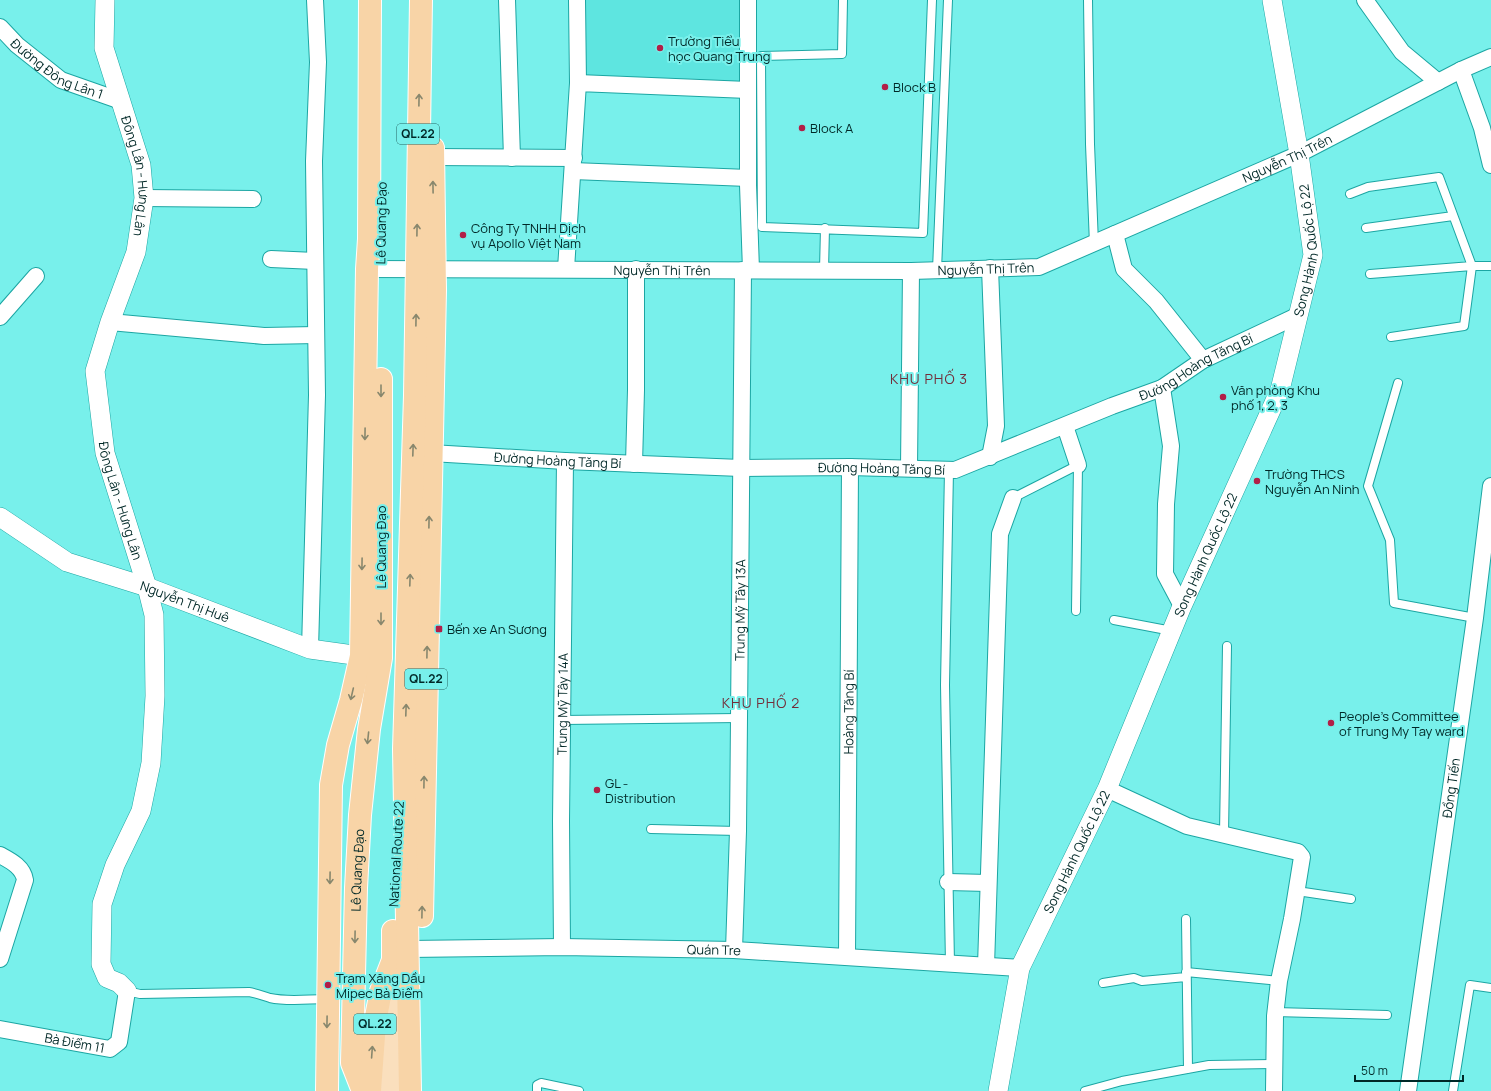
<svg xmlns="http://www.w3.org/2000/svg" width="1491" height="1091" font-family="Manrope,sans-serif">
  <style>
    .built { fill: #5ee5e0 }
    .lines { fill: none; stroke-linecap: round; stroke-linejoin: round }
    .service-casing { stroke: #1ca6a3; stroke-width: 10 }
    .minor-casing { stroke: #1ca6a3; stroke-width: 18 }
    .tertiary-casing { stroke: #1ca6a3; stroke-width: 20 }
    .primary-casing { stroke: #fff; stroke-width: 24 }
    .trunk-casing { stroke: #fff; stroke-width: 24 }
    .service { stroke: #fff; stroke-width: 8 }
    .minor { stroke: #fff; stroke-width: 16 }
    .tertiary { stroke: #fff; stroke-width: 19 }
    .primary { stroke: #fadfbd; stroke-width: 22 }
    .trunk { stroke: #f8d4a7; stroke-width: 22 }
    .oneway { stroke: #88876d }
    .poi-dot { fill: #b11f47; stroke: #78f0eb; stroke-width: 1.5 }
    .labels { text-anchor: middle; stroke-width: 4; stroke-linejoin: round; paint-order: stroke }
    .shield { fill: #78f0eb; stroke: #246462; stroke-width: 1 }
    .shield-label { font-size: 12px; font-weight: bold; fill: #002827 }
    .poi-label { font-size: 13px; fill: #002827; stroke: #78f0eb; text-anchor: start }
    .street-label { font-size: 13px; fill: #002827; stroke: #78f0eb }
    .neighbourhood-label { font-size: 14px; letter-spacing: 1px; fill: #732d39; stroke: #78f0eb }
  </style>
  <rect width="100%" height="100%" fill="#78f0eb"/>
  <!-- built -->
  <path class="built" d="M 580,0 L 742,0 L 741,85 L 579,81 Z"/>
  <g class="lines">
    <defs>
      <path id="service" d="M 843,0 L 842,54 L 761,56 L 762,227 L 923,233 L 932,0
        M 1088,0 L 1090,144 L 1094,244
        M 1350,194 L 1368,187 L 1439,177 L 1472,266 L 1491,266
        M 1366,228 L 1453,216
        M 824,270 L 825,228
        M 937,270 L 948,0
        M 1370,274 L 1472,266 L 1464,326 L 1391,337
        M 1398,383 L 1368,486 L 1390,540 L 1394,603 L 1475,618
        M 949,470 L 945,685 L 950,964
        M 1013,498 L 1078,465 L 1076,611
        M 1114,620 L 1172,631
        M 562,720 L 739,718
        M 651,829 L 738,831
        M 1224,834 L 1227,646
        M 1297,891 L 1351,899
        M 1186,919 L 1188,1069
        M 1186,972 L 1279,981
        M 1103,983 L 1134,978 L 1142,981 L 1186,977
        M 127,991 L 140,994 L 249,992 C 256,993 263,996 270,998 C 288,1002 308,999 327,999
        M 1275,1012 L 1387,1015
        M 537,1091 L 537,1085 L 541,1083 L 579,1091
        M 1085,1091 L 1122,1081 L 1209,1065 L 1273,1064
        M 1453,1091 L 1470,985 L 1491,988"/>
      <g id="minor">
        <path d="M 507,0 L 512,158"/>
        <path d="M 577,0 L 578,83"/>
        <path d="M 748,0 L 748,185 L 751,270"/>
        <path d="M 1365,0 L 1402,52 L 1438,82"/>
        <path id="s1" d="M 0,27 L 17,45 L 61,80 L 121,101"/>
        <path d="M 1461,70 L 1482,128 L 1491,165"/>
        <path d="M 433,157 L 574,158"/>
        <path d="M 573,171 L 748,178"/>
        <path d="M 144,198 L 253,199"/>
        <path d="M 1115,234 L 1124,269 L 1156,301 L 1203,360"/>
        <path d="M 271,259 L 315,261"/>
        <path id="s2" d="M 367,269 L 911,271 L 1039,267 L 1299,154 L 1461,70 L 1491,57"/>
        <path d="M 566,269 L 578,83 L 748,90"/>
        <path d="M 0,317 L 36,276"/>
        <path d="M 110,322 L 264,336 L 316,335"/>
        <path d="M 1162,388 L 1171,446 L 1166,504 L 1165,574 L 1182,606"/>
        <path d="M 1065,426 L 1078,465"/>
        <path id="s3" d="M 431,453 L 565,461 L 741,468 L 850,467 L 955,470 L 1112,406 L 1162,388 L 1203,360 L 1299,315"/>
        <path d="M 990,457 L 996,426 L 990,268"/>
        <path d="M 634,464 L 636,390 L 636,269"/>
        <path d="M 909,468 L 911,271"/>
        <path d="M 310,649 L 317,395 L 314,161 L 318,62 L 315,0"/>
        <path d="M 1107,789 L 1187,826 L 1298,852 L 1302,857 L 1292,919 L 1279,981 L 1275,1016 L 1274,1091"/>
        <path d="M 0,855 C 11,861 23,867 25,880 L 0,959"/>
        <path d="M 948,882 L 988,883"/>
        <path id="s4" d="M 562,947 L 561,821 L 565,461"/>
        <path id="s5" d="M 408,949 L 562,947 L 734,950 L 1020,968"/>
        <path id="s6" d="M 734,950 L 738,831 L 743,270"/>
        <path id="s7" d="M 847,957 L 850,467"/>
        <path d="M 986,966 L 1000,534 L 1013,498"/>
        <path id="s8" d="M 0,1029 L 110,1049 L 119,1042 L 127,991"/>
        <path id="s9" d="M 1408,1091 L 1475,618 L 1491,486"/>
      </g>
      <g id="tertiary">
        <path id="s10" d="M 105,0 L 104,48 L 141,165 L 144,198 L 136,252 L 110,322 L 95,371 L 105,453 L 147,587 L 154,615 L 155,696 L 151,763 L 141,811 L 115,865 L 102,904 L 101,964 L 107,978 L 119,983 L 127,991"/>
        <path id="s11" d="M 0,517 L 67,562 L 147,587 L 310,649 L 375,658"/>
        <path id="s12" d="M 998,1091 L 1020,968 L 1107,789 L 1182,606 L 1280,390 L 1313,255 L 1299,154 L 1272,0"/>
      </g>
      <path id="primary" d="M 392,1091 L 393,962"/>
      <g id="trunk">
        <path d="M 422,916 L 435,290 L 433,148"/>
        <path d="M 327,1091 L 331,785 L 338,745 L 351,700 L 361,656 L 367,269 L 369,239 L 370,0"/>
        <path id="s13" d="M 363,1091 L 352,1063 L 356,888 L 360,815 L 369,729 L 381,658 L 381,379"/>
        <path d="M 370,1091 L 375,1022 L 381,991 L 393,960 L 393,931"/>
        <path d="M 410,1091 L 404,749 L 415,395 L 421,0"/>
      </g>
    </defs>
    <!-- service casing -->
    <use href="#service" class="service-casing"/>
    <!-- minor casing -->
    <use href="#minor" class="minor-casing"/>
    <!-- tertiary casing -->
    <use href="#tertiary" class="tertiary-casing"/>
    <!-- primary casing -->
    <use href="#primary" class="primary-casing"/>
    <!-- trunk casing -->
    <use href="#trunk" class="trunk-casing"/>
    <!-- service -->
    <use href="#service" class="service"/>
    <!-- minor -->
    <use href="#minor" class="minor"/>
    <!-- tertiary -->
    <use href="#tertiary" class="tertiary"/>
    <!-- primary -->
    <use href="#primary" class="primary"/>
    <!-- trunk -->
    <use href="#trunk" class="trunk"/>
  </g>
  <!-- one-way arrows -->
  <defs><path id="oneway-shaft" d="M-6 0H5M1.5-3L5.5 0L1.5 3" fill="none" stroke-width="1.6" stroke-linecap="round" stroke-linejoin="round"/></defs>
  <g class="oneway">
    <use href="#oneway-shaft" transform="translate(419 100) rotate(-89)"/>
    <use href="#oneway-shaft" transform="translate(433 187) rotate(-91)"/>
    <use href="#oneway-shaft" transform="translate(417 230) rotate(-89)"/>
    <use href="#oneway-shaft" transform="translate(416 320) rotate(-89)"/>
    <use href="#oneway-shaft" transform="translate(381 391) rotate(90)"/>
    <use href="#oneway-shaft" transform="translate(365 434) rotate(91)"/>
    <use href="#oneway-shaft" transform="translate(413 450) rotate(-88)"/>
    <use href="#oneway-shaft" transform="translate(429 522) rotate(-89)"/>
    <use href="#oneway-shaft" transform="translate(362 564) rotate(91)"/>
    <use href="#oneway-shaft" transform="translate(410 580) rotate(-88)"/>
    <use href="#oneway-shaft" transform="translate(381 619) rotate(90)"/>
    <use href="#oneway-shaft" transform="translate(427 652) rotate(-89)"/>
    <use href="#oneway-shaft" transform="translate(352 694) rotate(103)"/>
    <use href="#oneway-shaft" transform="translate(406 710) rotate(-88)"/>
    <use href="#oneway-shaft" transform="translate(368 738) rotate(96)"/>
    <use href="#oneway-shaft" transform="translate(424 782) rotate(-89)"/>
    <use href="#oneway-shaft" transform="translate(330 878) rotate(91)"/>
    <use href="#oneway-shaft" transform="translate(422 912) rotate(-89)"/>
    <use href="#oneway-shaft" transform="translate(355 937) rotate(91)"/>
    <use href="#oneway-shaft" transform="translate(327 1022) rotate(91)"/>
    <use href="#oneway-shaft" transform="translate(372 1052) rotate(-86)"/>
  </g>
  <!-- markers -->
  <g class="poi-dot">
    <circle cx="660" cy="48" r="4"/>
    <circle cx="885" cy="87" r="4"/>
    <circle cx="802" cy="128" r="4"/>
    <circle cx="463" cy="235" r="4"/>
    <circle cx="1223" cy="397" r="4"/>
    <circle cx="1257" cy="481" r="4"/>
    <rect x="435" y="625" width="8" height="8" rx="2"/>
    <circle cx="1331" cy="723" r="4"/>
    <circle cx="597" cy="790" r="4"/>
    <circle cx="328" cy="985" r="4"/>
  </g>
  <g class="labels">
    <!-- shield labels -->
    <g class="shield">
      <rect x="397" y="124" width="42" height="20" rx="3"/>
      <rect x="405" y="669" width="42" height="20" rx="3"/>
      <rect x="354" y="1014" width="42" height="20" rx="3"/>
    </g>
    <g class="shield-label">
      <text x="418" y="138">QL.22</text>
      <text x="426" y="683">QL.22</text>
      <text x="375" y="1028">QL.22</text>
    </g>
    <!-- poi labels -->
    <g class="poi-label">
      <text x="668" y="46">Trường Tiểu<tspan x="668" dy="15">học Quang Trung</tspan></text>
      <text x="893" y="92">Block B</text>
      <text x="810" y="133">Block A</text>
      <text x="471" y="233">Công Ty TNHH Dịch<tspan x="471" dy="15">vụ Apollo Việt Nam</tspan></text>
      <text x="1231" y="395">Văn phòng Khu<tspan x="1231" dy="15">phố 1, 2, 3</tspan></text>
      <text x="1265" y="479">Trường THCS<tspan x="1265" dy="15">Nguyễn An Ninh</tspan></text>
      <text x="447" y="634">Bến xe An Sương</text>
      <text x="1339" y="721">People's Committee<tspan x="1339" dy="15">of Trung My Tay ward</tspan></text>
      <text x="605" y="788">GL -<tspan x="605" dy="15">Distribution</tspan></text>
      <text x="336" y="983">Trạm Xăng Dầu<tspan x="336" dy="15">Mipec Bà Điểm</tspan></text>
    </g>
    <!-- street labels -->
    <g class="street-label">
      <text dy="5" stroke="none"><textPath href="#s1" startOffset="72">Đường Đông Lân 1</textPath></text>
      <text dy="5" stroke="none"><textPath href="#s2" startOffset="943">Nguyễn Thị Trên</textPath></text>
      <text dy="5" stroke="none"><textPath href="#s10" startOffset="181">Đông Lân - Hưng Lân</textPath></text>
      <text transform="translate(381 223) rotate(-89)" y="5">Lê Quang Đạo</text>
      <text dy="5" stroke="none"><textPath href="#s12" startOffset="902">Song Hành Quốc Lộ 22</textPath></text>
      <text dy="5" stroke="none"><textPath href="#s2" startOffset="619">Nguyễn Thị Trên</textPath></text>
      <text dy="5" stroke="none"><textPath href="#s2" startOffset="295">Nguyễn Thị Trên</textPath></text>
      <text dy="5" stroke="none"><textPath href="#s3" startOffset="787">Đường Hoàng Tăng Bí</textPath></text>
      <text dy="5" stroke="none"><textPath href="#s3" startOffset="127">Đường Hoàng Tăng Bí</textPath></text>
      <text dy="5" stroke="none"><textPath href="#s3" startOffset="451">Đường Hoàng Tăng Bí</textPath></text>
      <text dy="5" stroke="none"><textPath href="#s10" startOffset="517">Đông Lân - Hưng Lân</textPath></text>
      <text transform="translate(381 547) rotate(-90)" y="5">Lê Quang Đạo</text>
      <text dy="5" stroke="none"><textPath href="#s12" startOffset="578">Song Hành Quốc Lộ 22</textPath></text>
      <text dy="5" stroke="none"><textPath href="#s11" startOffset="205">Nguyễn Thị Huê</textPath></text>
      <text dy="5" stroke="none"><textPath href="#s6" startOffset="340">Trung Mỹ Tây 13A</textPath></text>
      <text dy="5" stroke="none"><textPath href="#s4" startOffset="243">Trung Mỹ Tây 14A</textPath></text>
      <text dy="5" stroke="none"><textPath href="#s7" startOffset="245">Hoàng Tăng Bí</textPath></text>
      <text dy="5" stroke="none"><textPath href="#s9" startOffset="306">Đồng Tiến</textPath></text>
      <text dy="5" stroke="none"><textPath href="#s12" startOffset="254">Song Hành Quốc Lộ 22</textPath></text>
      <text transform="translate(396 854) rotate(-87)" y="5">National Route 22</text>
      <text dy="5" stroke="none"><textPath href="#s13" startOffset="223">Lê Quang Đạo</textPath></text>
      <text dy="5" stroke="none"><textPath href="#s5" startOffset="306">Quán Tre</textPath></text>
      <text dy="5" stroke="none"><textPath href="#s8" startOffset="76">Bà Điểm 11</textPath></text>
    </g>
    <!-- neighbourhood labels -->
    <g class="neighbourhood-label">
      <text x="929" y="384">KHU PHỐ 3</text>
      <text x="761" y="708">KHU PHỐ 2</text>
    </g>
  </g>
  <!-- scale -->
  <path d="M1355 1075v6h108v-6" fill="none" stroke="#002827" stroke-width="2"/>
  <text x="1361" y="1075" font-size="12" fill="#002827" stroke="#78f0eb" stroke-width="3" paint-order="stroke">50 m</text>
</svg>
